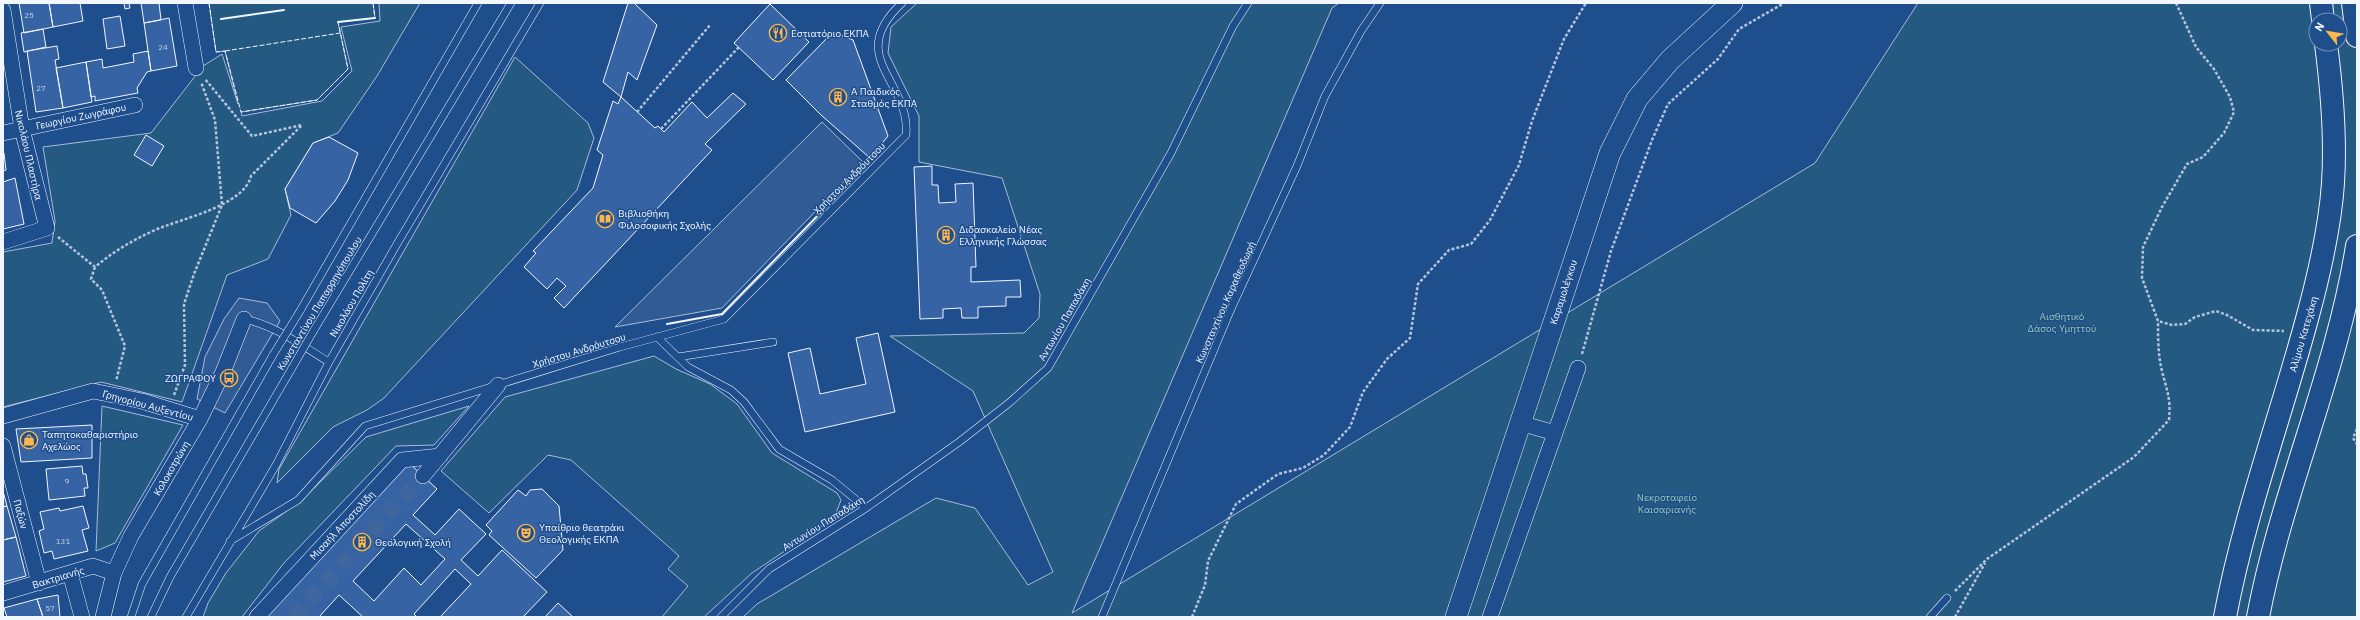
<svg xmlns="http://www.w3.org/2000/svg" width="2360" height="620" font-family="'IBM Plex Sans',sans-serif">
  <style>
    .green { fill: #245a82; stroke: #a8bbd7; fill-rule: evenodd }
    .parking { fill: #305b95; stroke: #a8bbd7 }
    .building { fill: #3563a3; stroke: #f2f6ff; fill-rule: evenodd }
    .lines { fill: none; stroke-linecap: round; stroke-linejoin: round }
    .street-tunnel { stroke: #3f679d; stroke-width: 15; stroke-dasharray: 15 8; stroke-linecap: butt }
    .lane-casing { stroke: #f2f6ff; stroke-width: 8 }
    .street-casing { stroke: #f2f6ff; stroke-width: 16 }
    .secondary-casing { stroke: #f2f6ff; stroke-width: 22 }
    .primary-casing { stroke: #f2f6ff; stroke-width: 24 }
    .path { stroke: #b3c4dc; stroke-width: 2.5; stroke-dasharray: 3 2; stroke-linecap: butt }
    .lane { stroke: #1f4e8c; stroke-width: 7 }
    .street { stroke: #1f4e8c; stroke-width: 15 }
    .secondary { stroke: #1f4e8c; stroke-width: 21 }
    .primary { stroke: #1f4e8c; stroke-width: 22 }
    .lane-bridge-casing { stroke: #f2f6ff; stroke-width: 8; stroke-linecap: butt }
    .lane-bridge { stroke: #1f4e8c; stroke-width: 7 }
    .fence { stroke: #f2f6ff; stroke-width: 1; stroke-dasharray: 5 2; stroke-linecap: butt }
    .wall { stroke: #f2f6ff; stroke-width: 2 }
    .labels { text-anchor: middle; stroke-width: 3; stroke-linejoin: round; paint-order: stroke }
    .number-label { font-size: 8px; fill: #c3d1e8 }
    .poi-label { font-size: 10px; fill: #f2f6ff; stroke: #1f4e8c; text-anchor: start }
    .street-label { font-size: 10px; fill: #f2f6ff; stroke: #1f4e8c }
    .park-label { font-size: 10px; fill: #97c8a6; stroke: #1f4e8c }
  </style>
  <rect width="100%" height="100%" fill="#1f4e8c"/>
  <!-- green -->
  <path class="green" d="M 209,3 L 373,3 L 375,18 L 338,22 L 348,69 L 317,100 L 241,112 L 242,116 L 322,101 L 352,71 L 341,27 L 380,21 L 379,3 L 420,3 L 377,76 L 338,133 L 313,143 L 285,189 L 291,215 L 268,259 L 227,275 L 182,402 L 101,382 L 3,407 L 3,252 L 52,243 L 55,221 L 43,147 L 151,133 L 203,66 L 222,54 L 238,104 L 225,51 L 216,52 Z
    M 917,3 L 1339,3 L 1332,8 L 1072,613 L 1815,163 L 1918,3 L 2357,3 L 2357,617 L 743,617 L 757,604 L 936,498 L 975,508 L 1028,585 L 1053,572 L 973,391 L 890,336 L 1024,333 L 1039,318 L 1040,294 L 1002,178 L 919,162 L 919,116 L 888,53 L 891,27 ZM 2316,20 L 2340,20 L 2340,44 L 2316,44 Z
    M 515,57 L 588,123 L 594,138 L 577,190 L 384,398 L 367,410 L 333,427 L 277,483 L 279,469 Z
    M 654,356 L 676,369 L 710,384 L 737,404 L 772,453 L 837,493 L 841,500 L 834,518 L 752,573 L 704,617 L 662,617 L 688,586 L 668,569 L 679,556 L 571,460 L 548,455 L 489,513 L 441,471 L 505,397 Z
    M 102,406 L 183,425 L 115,543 L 96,551 Z
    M 469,406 L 434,445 L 396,446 L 284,563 L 242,617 L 203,617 L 208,603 L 226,573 L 259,531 L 303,499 L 366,437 Z"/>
  <!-- parking -->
  <path class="parking" d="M 822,122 L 863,162 L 722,308 L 615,327 Z
    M 239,298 L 267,303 L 280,321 L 225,413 L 197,399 L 205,357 L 224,319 Z"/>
  <!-- building -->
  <path class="building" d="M 19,3 L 49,3 L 53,27 L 24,33 Z
    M 49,3 L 80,3 L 83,21 L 53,27 Z
    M 124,3 L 129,3 L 130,8 L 125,9 Z
    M 141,3 L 159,3 L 161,20 L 144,23 Z
    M 628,3 L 634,3 L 657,25 L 637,80 L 628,72 L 621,97 L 603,82 Z
    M 770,4 L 809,42 L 773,80 L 734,43 Z
    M 120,16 L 125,46 L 107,49 L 103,19 Z
    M 169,18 L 177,66 L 151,71 L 144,23 Z
    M 43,29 L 46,47 L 24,52 L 21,33 Z
    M 833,32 L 853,40 L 888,136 L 870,158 L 821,115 L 786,80 Z
    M 57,46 L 59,59 L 55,60 L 63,108 L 36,112 L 27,51 Z
    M 148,51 L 151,71 L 147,72 L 137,88 L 138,93 L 95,101 L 95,96 L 91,97 L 86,62 L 102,59 L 103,68 L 134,62 L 133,54 Z
    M 86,62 L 92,102 L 63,108 L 56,68 Z
    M 733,93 L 746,104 L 705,144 L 712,150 L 564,308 L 554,298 L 566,286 L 557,278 L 547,289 L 524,267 L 536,253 L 533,251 L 593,188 L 603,155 L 597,150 L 613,101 L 618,104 L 621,97 L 655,128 L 658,126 L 664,132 L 692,102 L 707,118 Z
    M 146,135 L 164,146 L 152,166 L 134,155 Z
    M 329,137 L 358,153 L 348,180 L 335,201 L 316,223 L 290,208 L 285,189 L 313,143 Z
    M 4,153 L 6,170 L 3,171 L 3,153 Z
    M 932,166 L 932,185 L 938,185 L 939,203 L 956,202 L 955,184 L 973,183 L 976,267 L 971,267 L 971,282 L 1020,280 L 1021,297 L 1006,297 L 1006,306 L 978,307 L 978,318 L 962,318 L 961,308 L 943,309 L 943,318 L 920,319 L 914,167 Z
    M 15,178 L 24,224 L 3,229 L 3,182 Z
    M 878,333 L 895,412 L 805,432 L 788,353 L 810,348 L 820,394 L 866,384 L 856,338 Z
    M 92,425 L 92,458 L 21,462 L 16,429 Z
    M 409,463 L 437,489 L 413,515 L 435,535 L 459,509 L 486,534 L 461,560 L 478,576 L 502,550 L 547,592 L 523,617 L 440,617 L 471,584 L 455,569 L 414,614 L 417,617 L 363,617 L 339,595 L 319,617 L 266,617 ZM 406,524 L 445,559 L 421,585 L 404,568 L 374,601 L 353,581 Z
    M 82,466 L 83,474 L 86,474 L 88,488 L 84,488 L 85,496 L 49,500 L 46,469 Z
    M 542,489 L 559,506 L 563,550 L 536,578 L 489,535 L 492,531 L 486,525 L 518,490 L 526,496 L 530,490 Z
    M 3,491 L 7,506 L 3,507 Z
    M 7,506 L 16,537 L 3,540 L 3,507 Z
    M 83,506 L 89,528 L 82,530 L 88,551 L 54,559 L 52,551 L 44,553 L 39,531 L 44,529 L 40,512 L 59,508 L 60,511 Z
    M 16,537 L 26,576 L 3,582 L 3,540 Z
    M 58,595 L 60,617 L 43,617 L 37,599 Z
    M 37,599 L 43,617 L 7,617 L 4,608 Z
    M 558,603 L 573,617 L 545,617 Z"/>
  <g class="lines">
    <!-- street-tunnel -->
    <path class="street-tunnel" d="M 293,617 L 423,476"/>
    <defs>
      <path id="lane" d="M 300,311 L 478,3
        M 244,319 C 275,325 302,346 329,362
        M 314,330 L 511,3
        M 657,337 L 688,367 L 731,390 L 744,402 L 779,449 L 832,480 L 866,508
        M 678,357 L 773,342
        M 230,541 L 298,500 L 365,426 L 620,347 L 724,319 L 906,135 C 911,81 844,57 902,3
        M 131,617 L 142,584 L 273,355
        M 151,617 L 170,577 L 292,368
        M 186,617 L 276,465 L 329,362 L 397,244 L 540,3
        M 721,617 L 769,569 L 866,508 L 959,442 L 1009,403 L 1048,368 L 1171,153 L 1233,26 L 1248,3
        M 1102,617 L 1231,309 L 1297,166 L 1325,96 L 1361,31 L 1380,3
        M 1930,617 L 1947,598"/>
      <path id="street" d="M 185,3 L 196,68
        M 3,10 L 22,129 L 47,228 L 3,242
        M 3,133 L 135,105
        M 3,416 L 93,391 L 142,401 L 200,419
        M 1520,423 L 1555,433
        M 3,446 L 39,583
        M 423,476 L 498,385
        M 70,573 L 82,617
        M 3,593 L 93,566 L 114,573
        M 103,617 L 114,573 L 131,536 L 200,419 L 223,372 L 244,319
        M 257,617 L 402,460 L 440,456
        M 1490,617 L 1578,368"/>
      <path id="secondary" d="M 1456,617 L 1610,153 L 1637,99 L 1670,60 L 1732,3"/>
      <path id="primary" d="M 2321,3 L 2323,20
        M 2353,3 L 2357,36
        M 2225,617 C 2244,516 2280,419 2307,319 C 2319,275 2330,229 2333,183 C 2336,137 2332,90 2326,44
        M 2258,617 C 2282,491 2337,372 2357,246"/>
    </defs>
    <!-- lane casing -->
    <use href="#lane" class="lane-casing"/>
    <!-- street casing -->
    <use href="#street" class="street-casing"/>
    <!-- secondary casing -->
    <use href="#secondary" class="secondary-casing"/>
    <!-- primary casing -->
    <use href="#primary" class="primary-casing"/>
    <!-- path -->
    <path class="path" d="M 2176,3 L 2196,47 L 2214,69 L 2230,97 L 2234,112 L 2224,133 L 2203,157 L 2187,164 L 2162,207 L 2143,247 L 2142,278 L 2158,321 L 2172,325 L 2185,324 L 2195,317 L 2216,311 L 2227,315 L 2253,330 L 2284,331
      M 637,112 L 710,25
      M 661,129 L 739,47
      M 58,237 L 95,267 C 114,251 133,240 155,230 C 180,219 244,206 251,176 L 302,125 L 252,136 L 205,79
      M 95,267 L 91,279 L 102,290 L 125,346 L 116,381
      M 1582,354 L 1611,251 L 1652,140 L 1668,104 L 1718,59 L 1739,29 L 1784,3
      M 174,395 L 185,365 L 184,304 L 194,274 L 222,205 L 215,120 L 201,82
      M 2357,429 L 2353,438 L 2357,444
      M 1955,591 L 1987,559 L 2134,457 L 2169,420 C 2171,398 2167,391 2162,371 C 2158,355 2158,338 2158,321
      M 1192,617 L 1205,585 L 1208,561 L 1236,504 L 1278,474 L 1303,468 L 1324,455 L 1350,427 L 1363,392 L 1387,359 L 1410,338 L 1418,284 L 1449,250 L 1471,244 L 1490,220 L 1519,165 L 1532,121 L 1564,39 L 1586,3
      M 1955,617 L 1985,563"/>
    <!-- lane -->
    <use href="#lane" class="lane"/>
    <!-- street -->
    <use href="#street" class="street"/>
    <!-- secondary -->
    <use href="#secondary" class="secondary"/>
    <!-- primary -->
    <use href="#primary" class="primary"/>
    <defs>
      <path id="lane-bridge" d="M 273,355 L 300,311
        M 292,368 L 314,330"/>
    </defs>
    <!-- lane-bridge casing -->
    <use href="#lane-bridge" class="lane-bridge-casing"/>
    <!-- lane-bridge -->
    <use href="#lane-bridge" class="lane-bridge"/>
    <!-- fence -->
    <path class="fence" d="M 209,3 L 216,52 L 225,51 L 241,112 L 317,100 L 348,69 L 338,22
      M 373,3 L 375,18
      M 225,51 L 340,33"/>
    <!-- wall -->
    <path class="wall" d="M 221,19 L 284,10
      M 338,22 L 375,18
      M 667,324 L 722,314 L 866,166"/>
  </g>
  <!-- icons -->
  <defs>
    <symbol id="restaurant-ring" viewBox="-11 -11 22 22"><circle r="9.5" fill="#1f4e8c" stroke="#ffb74d" stroke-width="1.5"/><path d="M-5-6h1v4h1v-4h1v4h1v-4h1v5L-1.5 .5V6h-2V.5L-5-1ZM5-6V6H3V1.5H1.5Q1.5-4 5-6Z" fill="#ffb74d"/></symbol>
    <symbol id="building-ring" viewBox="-11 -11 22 22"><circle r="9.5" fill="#1f4e8c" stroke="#ffb74d" stroke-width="1.5"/><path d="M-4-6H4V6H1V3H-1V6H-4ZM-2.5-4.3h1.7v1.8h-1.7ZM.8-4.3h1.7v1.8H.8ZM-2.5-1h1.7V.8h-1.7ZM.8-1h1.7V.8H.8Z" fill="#ffb74d"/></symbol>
    <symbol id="library-ring" viewBox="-11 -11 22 22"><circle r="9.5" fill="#1f4e8c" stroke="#ffb74d" stroke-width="1.5"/><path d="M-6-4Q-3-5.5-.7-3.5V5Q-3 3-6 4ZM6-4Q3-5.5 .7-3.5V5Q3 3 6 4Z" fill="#ffb74d"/></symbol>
    <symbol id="bus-ring" viewBox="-11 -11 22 22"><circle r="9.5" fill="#1f4e8c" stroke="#ffb74d" stroke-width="1.5"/><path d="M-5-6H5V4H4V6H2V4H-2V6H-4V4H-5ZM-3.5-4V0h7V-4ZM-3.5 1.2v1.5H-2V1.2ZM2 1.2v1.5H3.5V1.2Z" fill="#ffb74d"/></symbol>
    <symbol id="shop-ring" viewBox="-11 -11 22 22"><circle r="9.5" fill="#1f4e8c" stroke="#ffb74d" stroke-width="1.5"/><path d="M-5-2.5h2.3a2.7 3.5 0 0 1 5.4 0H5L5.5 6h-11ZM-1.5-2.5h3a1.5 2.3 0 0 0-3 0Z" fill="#ffb74d"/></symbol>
    <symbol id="theatre-ring" viewBox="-11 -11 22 22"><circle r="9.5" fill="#1f4e8c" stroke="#ffb74d" stroke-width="1.5"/><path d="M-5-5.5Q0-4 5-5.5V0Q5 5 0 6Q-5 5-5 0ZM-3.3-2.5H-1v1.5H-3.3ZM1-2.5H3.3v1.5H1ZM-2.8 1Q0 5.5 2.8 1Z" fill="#ffb74d"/></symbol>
  </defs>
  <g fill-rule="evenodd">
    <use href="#restaurant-ring" x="768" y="23" width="20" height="20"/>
    <use href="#building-ring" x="828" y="87" width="20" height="20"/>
    <use href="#library-ring" x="595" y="209" width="20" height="20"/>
    <use href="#building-ring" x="936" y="225" width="20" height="20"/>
    <use href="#bus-ring" x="219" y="368" width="20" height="20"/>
    <use href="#shop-ring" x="19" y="430" width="20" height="20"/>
    <use href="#theatre-ring" x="516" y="523" width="20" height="20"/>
    <use href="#building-ring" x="352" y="532" width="20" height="20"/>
  </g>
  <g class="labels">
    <!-- number labels -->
    <g class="number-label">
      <text x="29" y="18">25</text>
      <text x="163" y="50">24</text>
      <text x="41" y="91">27</text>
      <text x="67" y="484">9</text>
      <text x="63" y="544">131</text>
      <text x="50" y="611">57</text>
    </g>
    <!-- poi labels -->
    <g class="poi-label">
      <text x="791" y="37">Εστιατόριο ΕΚΠΑ</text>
      <text x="851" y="95">Α Παιδικός<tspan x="851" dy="12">Σταθμός ΕΚΠΑ</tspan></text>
      <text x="618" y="217">Βιβλιοθήκη<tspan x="618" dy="12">Φιλοσοφικής Σχολής</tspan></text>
      <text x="959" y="233">Διδασκαλείο Νέας<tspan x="959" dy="12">Ελληνικής Γλώσσας</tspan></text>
      <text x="216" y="382" text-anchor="end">ΖΩΓΡΑΦΟΥ</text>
      <text x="42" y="438">Ταπητοκαθαριστήριο<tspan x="42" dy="12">Αχελώος</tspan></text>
      <text x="539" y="531">Υπαίθριο θεατράκι<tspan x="539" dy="12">Θεολογικής ΕΚΠΑ</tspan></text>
      <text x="375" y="546">Θεολογική Σχολή</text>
    </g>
    <!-- street labels -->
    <g class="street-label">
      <text transform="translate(81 116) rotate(-12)" y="4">Γεωργίου Ζωγράφου</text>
      <text transform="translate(29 155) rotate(77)" y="4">Νικολάου Πλαστήρα</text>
      <text transform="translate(849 178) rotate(-45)" y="4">Χρήστου Ανδρόυτσου</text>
      <text transform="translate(1563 292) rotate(-72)" y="4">Καραμολέγκου</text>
      <text transform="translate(1225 302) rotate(-66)" y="4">Κωνσταντίνου Καραθεοδωρή</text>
      <text transform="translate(319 303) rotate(-59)" y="4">Κωνσταντίνου Παπαρρηγόπουλου</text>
      <text transform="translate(351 303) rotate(-60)" y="4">Νικολάου Πολίτη</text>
      <text transform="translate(1064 319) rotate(-60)" y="4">Αντωνίου Παπαδάκη</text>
      <text transform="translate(2303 334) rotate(-74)" y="4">Αλίμου Κατεχάκη</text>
      <text transform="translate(579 350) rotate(-17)" y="4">Χρήστου Ανδρόυτσου</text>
      <text transform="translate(148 405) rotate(15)" y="4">Γρηγορίου Αυξεντίου</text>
      <text transform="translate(171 468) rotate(-60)" y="4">Κολοκοτρώνη</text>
      <text transform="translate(21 514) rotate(75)" y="4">Παξών</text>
      <text transform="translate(823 523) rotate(-32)" y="4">Αντωνίου Παπαδάκη</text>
      <text transform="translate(342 525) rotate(-47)" y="4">Μισαήλ Αποστολίδη</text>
      <text transform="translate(58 577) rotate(-17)" y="4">Βακτριανής</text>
    </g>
    <!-- park labels -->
    <g class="park-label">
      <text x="2062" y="320">Αισθητικό<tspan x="2062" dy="12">Δάσος Υμηττού</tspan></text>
      <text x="1667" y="501">Νεκροταφείο<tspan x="1667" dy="12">Καισαριανής</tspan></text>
    </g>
  </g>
  <!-- border -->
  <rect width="2360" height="620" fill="none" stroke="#f2f6ff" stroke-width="8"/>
  <!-- north arrow -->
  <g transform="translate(2328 32) rotate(301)"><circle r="19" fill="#1f4e8c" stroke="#7391ba"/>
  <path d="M0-3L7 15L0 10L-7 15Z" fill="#ffb74d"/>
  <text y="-6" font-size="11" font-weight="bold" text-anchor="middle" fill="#f2f6ff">N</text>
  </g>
</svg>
